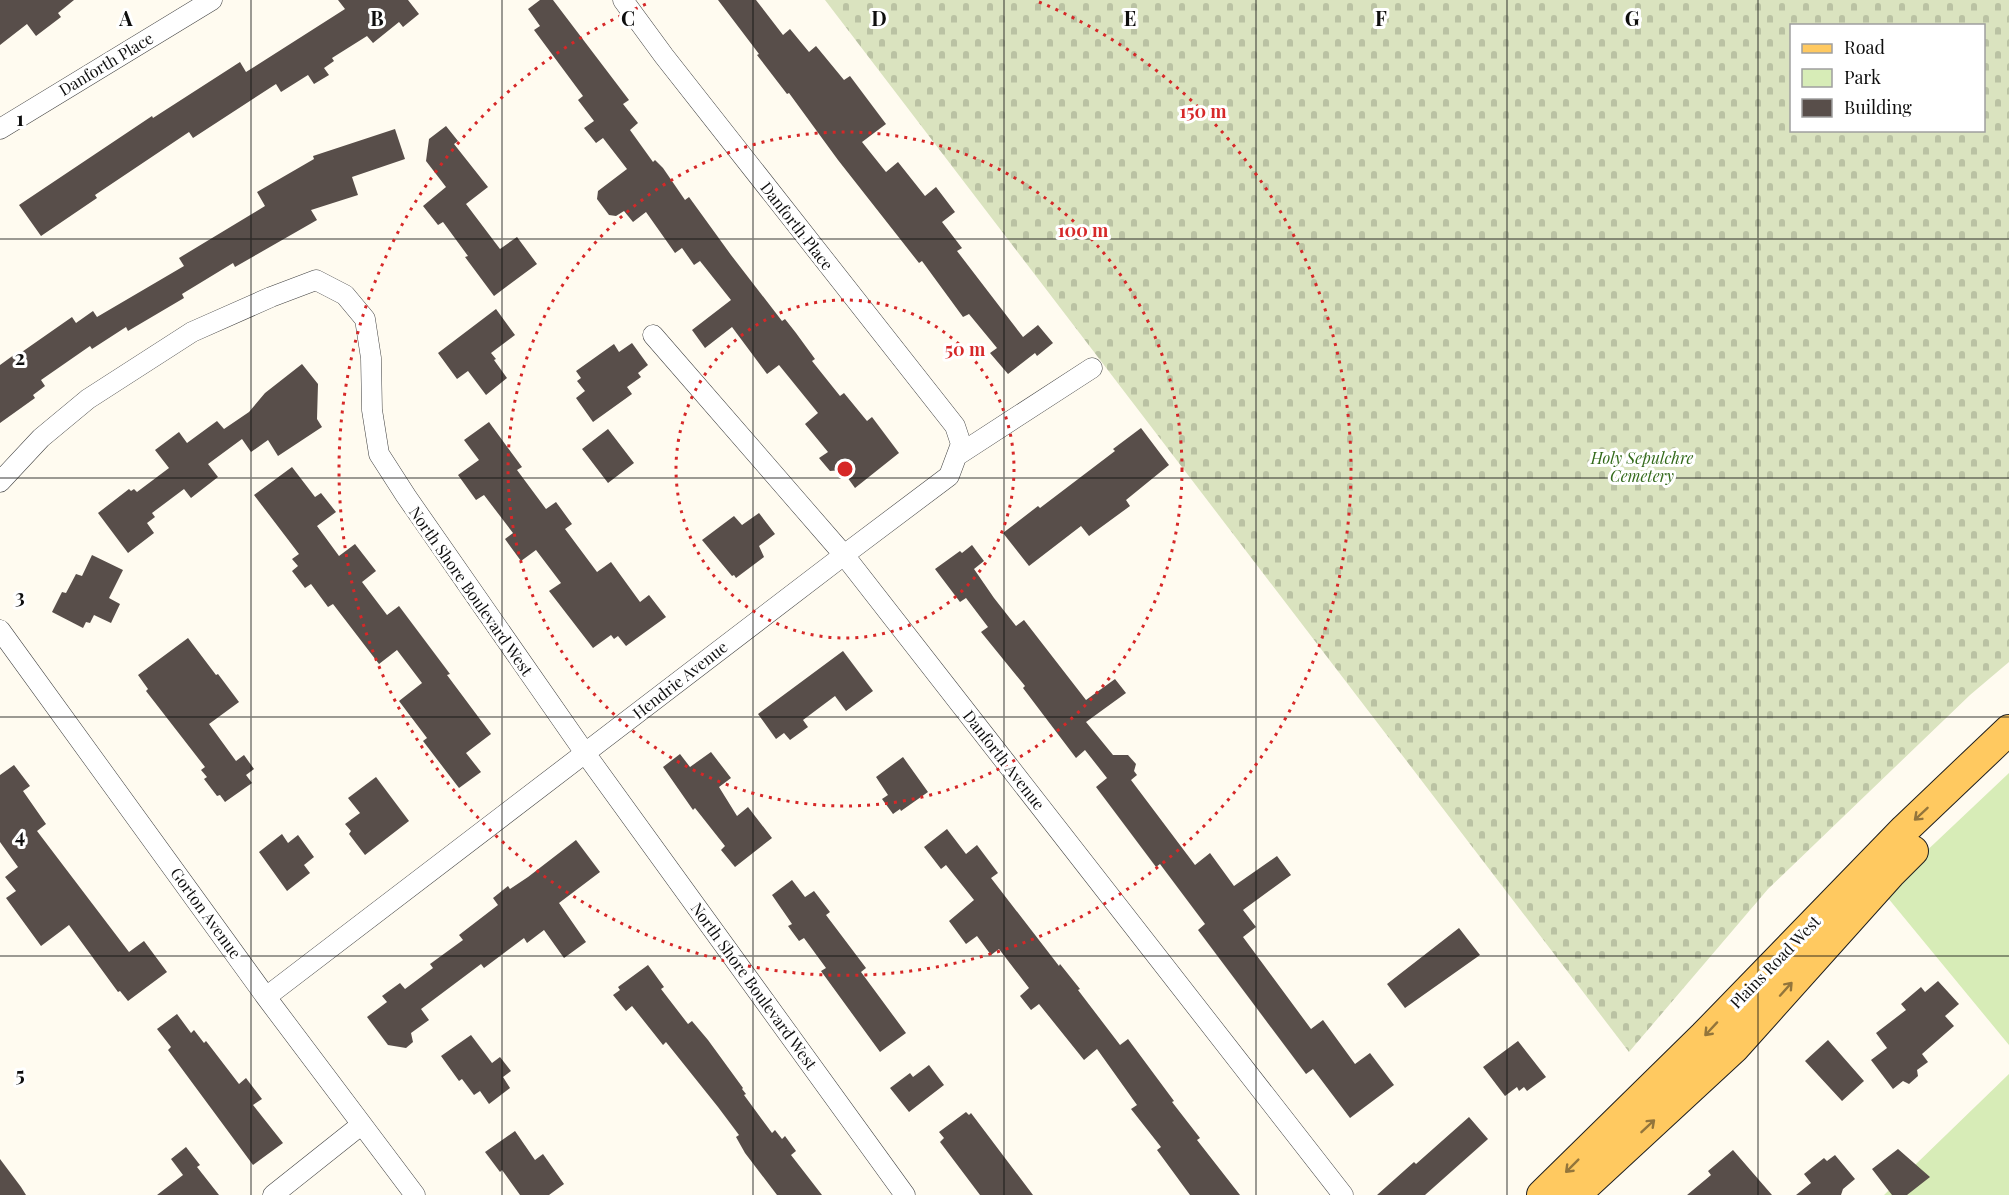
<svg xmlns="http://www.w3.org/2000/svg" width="2009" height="1195" font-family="'Playfair Display',serif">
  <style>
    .cemetery { fill: url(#cemetery-stones); fill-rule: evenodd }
    .park { fill: #d7ecb7 }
    .building { fill: #584e4a }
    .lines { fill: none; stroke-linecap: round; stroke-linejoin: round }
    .minor-casing { stroke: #414141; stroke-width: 21 }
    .primary-casing { stroke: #1f1f1f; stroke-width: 32 }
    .minor { stroke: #fff; stroke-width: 20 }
    .primary { stroke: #ffc960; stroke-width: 30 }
    .oneway { stroke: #93753b }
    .grid { fill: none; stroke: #0e0e0e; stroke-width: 1.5; stroke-opacity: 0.55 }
    .ring { fill: none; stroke: #d62828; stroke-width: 3; stroke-dasharray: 3 6 }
    .labels { text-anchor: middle; stroke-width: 6; stroke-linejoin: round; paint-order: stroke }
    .street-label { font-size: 16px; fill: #0e0e0e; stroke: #fff }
    .park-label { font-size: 16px; font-style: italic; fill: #336a1b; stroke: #fff }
    .grid-label { font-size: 20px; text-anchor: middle; font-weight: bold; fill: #0e0e0e; stroke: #fff; stroke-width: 6; stroke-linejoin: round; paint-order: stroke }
    .centre { fill: #d62828; stroke: #fff; stroke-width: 3 }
    .ring-label { font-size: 18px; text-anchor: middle; font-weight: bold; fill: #d62828; stroke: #fff; stroke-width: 6; stroke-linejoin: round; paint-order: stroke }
  </style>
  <defs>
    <pattern id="cemetery-stones" width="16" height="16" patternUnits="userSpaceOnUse" patternTransform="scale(1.5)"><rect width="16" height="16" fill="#dae3bf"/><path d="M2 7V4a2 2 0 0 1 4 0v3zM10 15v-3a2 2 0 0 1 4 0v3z" fill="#bac2a3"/></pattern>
  </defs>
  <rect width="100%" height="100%" fill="#fffbf0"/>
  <!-- cemetery -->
  <path class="cemetery" d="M 825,0 L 2009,0 L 2009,662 L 1970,695 L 1768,889 L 1629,1052 ZM 1792,26 L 1984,26 L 1984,130 L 1792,130 Z"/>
  <!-- park -->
  <path class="park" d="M 2009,773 L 2009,1045 L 1883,892 Z
    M 2009,1074 L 2009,1195 L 1884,1195 Z"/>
  <!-- building -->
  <path class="building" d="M 0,0 L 74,0 L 58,13 L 61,17 L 36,36 L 27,24 L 0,45 Z
    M 338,0 L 408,0 L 419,14 L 403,27 L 399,22 L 373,43 L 367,36 L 332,58 L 334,61 L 324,68 L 329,75 L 314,84 L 308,75 L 281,92 L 276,84 L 193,138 L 189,132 L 95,195 L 97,198 L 41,236 L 19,205 L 152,116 L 153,118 L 240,62 L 246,72 L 345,9 Z
    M 540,0 L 553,0 L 629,100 L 623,104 L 638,123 L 630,130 L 653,162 L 655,160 L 663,168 L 685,200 L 689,197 L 731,255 L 782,321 L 785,319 L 796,333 L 815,359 L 812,361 L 840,396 L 844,393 L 867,421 L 872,417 L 899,453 L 855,488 L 842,470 L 830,471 L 819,458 L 828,452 L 805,424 L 818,413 L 779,365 L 767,374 L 732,327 L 705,348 L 692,330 L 731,300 L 700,261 L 694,265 L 682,248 L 675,253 L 646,212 L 633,222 L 624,211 L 616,216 L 609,215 L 597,199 L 598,191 L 627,169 L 603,138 L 596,143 L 584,128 L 594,121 L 578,100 L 583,96 L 534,30 L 540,26 L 528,9 Z
    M 718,0 L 756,0 L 783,35 L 790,29 L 809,52 L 816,46 L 844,80 L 850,76 L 886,124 L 862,142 L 886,172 L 898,162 L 925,196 L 936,187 L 955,212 L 942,222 L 962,248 L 957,251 L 1023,337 L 1038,325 L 1053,343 L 1037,356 L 1035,353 L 1008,374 L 990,353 L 997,348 L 969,314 L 963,317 L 922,261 L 919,263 L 838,160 L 789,93 L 787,94 L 757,55 L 759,54 Z
    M 446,126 L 458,141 L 454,144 L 488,187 L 466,204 L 500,249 L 517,237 L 537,264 L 494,296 L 465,257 L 468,256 L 443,222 L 438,225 L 423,206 L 446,187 L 426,161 L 429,139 Z
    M 395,129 L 405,159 L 352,177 L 358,195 L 311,210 L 317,220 L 235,267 L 233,263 L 182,294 L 184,298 L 128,331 L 126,327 L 92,349 L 90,346 L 41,380 L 45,386 L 33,395 L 35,398 L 0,423 L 0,365 L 18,352 L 19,354 L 72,317 L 76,323 L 93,311 L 97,317 L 184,266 L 179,258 L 265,206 L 257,192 L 314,159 L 313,156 Z
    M 496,309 L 515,335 L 491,353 L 496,359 L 494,360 L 507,378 L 486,395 L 468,371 L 457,379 L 438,353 Z
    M 632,343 L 648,365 L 638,373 L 641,377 L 627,387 L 632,394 L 593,422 L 576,398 L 585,391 L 577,381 L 581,378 L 576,371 L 614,344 L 619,352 Z
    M 302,364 L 318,384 L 317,419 L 322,427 L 278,456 L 268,440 L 251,452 L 242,439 L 208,464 L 218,477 L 191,498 L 184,489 L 152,513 L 155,517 L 147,523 L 154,533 L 128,553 L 98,513 L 129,489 L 131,491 L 134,489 L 137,492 L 169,468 L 155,450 L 179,432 L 187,443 L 217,421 L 224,429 L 249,412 L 265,393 Z
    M 489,422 L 522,467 L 517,470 L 546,509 L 556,502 L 572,524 L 565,529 L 597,572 L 611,562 L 640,602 L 649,595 L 666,617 L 626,646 L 618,636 L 614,639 L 611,635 L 593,648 L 549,591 L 561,583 L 536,550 L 521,561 L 505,539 L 513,533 L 484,495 L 476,500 L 458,475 L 479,460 L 464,440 Z
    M 1141,428 L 1169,465 L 1126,500 L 1130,506 L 1089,536 L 1081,526 L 1029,566 L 1003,533 L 1038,506 L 1040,508 L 1115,451 L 1113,449 Z
    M 608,429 L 634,463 L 608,483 L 582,449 Z
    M 292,467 L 315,497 L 321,493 L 336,512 L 317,526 L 339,556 L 355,544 L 376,571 L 362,582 L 387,615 L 399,606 L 450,674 L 447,675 L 491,734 L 466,753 L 481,772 L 459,788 L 423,741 L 427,738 L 399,701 L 422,683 L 397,650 L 379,664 L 333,604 L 328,607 L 311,584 L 305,588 L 292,571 L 298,566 L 292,559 L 299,554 L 254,495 Z
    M 759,513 L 775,534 L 759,546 L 764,557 L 736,578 L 734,575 L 732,576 L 702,540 L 734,516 L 742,525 Z
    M 972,545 L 984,561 L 974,569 L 994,598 L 1016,626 L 1024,620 L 1086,700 L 1115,679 L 1126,693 L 1086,722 L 1113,755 L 1128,755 L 1136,764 L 1134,771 L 1137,775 L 1131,780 L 1195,865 L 1210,853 L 1234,886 L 1277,856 L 1291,875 L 1243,910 L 1256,927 L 1243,937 L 1311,1029 L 1323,1020 L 1355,1064 L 1370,1053 L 1394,1085 L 1350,1118 L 1313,1069 L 1306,1074 L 1198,930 L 1205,924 L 1160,864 L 1156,867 L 1096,787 L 1107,778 L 1085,750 L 1076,758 L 1023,688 L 1025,686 L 981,632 L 988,627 L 966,598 L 960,602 L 935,569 L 960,551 L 962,553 Z
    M 92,555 L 123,570 L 109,598 L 120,604 L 111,623 L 94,615 L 90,623 L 86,622 L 83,628 L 52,612 L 62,592 L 66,593 L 76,574 L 82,576 Z
    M 188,638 L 216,675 L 218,674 L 239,702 L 209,724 L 236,761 L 244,755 L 254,769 L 246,775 L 252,783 L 225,802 L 220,795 L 217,796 L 204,779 L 207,777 L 201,770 L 205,767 L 146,691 L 148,689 L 138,675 Z
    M 843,651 L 873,691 L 846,711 L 835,696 L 803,720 L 808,727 L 790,740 L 784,733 L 776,739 L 758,714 Z
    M 711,752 L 731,778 L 719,787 L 737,816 L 748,807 L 772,838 L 735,867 L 721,850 L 725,846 L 695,808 L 693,810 L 663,767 L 680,754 L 690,767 Z
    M 903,757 L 928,792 L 901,811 L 900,809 L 893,814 L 882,799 L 888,795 L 876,777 Z
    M 14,765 L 30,786 L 23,791 L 46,824 L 37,831 L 129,952 L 144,941 L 167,972 L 128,1001 L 120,991 L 118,992 L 69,925 L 41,946 L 6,898 L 16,891 L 5,877 L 18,867 L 0,842 L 0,775 Z
    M 376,777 L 409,821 L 365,855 L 349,834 L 351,831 L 345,824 L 360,813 L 348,798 Z
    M 947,829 L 966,854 L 977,845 L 998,873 L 991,878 L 1059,966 L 1060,964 L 1080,989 L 1078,990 L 1120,1045 L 1128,1039 L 1174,1101 L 1172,1102 L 1200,1138 L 1197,1140 L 1240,1195 L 1190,1195 L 1157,1150 L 1161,1147 L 1131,1109 L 1137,1105 L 1097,1049 L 1084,1060 L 1039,1004 L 1031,1010 L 1020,996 L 1029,988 L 999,949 L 991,955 L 977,936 L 966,944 L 949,921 L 974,900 L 946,865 L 941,869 L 924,847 Z
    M 282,834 L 288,843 L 298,835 L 314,857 L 304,865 L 310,873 L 287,891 L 259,852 Z
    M 576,840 L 600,872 L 559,903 L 586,942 L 564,958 L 544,930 L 527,943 L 524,938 L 484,968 L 481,964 L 421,1009 L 429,1020 L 411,1033 L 413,1042 L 406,1048 L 388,1045 L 367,1017 L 387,1002 L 382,996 L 400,983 L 405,989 L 433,968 L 430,964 L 463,940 L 459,935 L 498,905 L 493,898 L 508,886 L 510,889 L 528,877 Z
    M 792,880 L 805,897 L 814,891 L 830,912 L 826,915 L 866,968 L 861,972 L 906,1033 L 880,1052 L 821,971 L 826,968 L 804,938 L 799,941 L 788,926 L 792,924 L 772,895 Z
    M 1459,928 L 1480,955 L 1405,1008 L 1387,984 Z
    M 648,965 L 664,987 L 661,989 L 688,1024 L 692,1021 L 708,1040 L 743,1088 L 742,1089 L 746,1094 L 744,1095 L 772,1133 L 775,1130 L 782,1139 L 785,1136 L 796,1151 L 791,1155 L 822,1195 L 777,1195 L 745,1153 L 736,1137 L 739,1135 L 718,1107 L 666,1042 L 663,1045 L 632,1006 L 626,1011 L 613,995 L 620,990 L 618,987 Z
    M 1938,981 L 1959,1004 L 1945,1016 L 1954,1026 L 1922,1054 L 1928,1062 L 1917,1070 L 1918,1076 L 1909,1084 L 1903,1081 L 1893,1089 L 1871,1060 L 1887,1048 L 1876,1033 L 1906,1010 L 1901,1004 L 1921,987 L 1925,992 Z
    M 177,1014 L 191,1033 L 194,1030 L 204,1043 L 206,1041 L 239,1084 L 246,1078 L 262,1099 L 253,1105 L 283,1143 L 253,1165 L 168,1050 L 171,1047 L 157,1029 Z
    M 471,1035 L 492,1063 L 500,1057 L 511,1071 L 503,1077 L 510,1088 L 489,1104 L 480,1091 L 474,1095 L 462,1079 L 459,1081 L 441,1056 Z
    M 1828,1040 L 1864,1081 L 1842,1101 L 1805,1061 Z
    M 1518,1041 L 1546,1077 L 1527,1091 L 1524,1087 L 1519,1091 L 1517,1087 L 1505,1096 L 1483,1067 Z
    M 929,1065 L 944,1085 L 909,1112 L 890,1088 L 910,1073 L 913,1077 Z
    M 966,1112 L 969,1115 L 971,1113 L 1033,1195 L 980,1195 L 940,1142 L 944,1138 L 939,1132 Z
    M 1469,1117 L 1488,1139 L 1425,1195 L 1377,1195 L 1414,1162 L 1416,1164 Z
    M 515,1131 L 535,1160 L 543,1154 L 564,1184 L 549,1195 L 520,1195 L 502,1170 L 500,1172 L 485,1152 Z
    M 186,1147 L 200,1165 L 197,1167 L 219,1195 L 157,1195 L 183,1175 L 171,1159 Z
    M 1898,1149 L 1930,1177 L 1907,1195 L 1892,1195 L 1872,1169 Z
    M 1733,1150 L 1772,1195 L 1687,1195 L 1711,1175 L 1708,1171 Z
    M 1835,1155 L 1855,1179 L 1843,1189 L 1841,1195 L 1796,1195 L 1811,1183 L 1804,1174 L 1824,1158 L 1827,1161 Z
    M 0,1159 L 21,1187 L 26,1195 L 0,1195 Z"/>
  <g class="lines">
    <defs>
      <path id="minor" d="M 0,129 L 212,0
        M 653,335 L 844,555 L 1343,1195
        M 958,455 L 1092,368
        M 0,482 L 41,438 L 88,399 L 192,332 L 271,297 L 316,280 L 345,295 L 365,319 L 371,358 L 372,410 L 379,454 L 406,496 L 585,753 L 905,1195
        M 0,630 L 266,997 L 415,1195
        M 266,997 L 844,555 L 949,476 L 961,444 L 955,426 L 664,56 L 623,0
        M 273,1195 L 361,1125"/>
      <path id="primary" d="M 1542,1195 L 1704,1036 L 1905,829 L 2009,730
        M 1575,1195 L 1734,1048 L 1890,874 L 1913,851"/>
    </defs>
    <!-- minor casing -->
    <use href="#minor" class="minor-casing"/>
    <!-- primary casing -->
    <use href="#primary" class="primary-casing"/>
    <!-- minor -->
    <use href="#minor" class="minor"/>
    <!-- primary -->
    <use href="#primary" class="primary"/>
  </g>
  <!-- one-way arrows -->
  <defs><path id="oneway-shaft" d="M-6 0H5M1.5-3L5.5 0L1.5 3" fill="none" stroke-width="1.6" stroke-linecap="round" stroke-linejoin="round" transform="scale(1.5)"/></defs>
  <g class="oneway">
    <use href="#oneway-shaft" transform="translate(1921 814) rotate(137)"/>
    <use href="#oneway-shaft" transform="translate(1786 989) rotate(-48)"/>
    <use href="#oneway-shaft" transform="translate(1711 1029) rotate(133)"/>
    <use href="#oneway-shaft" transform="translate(1648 1126) rotate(-43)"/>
    <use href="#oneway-shaft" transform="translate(1572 1166) rotate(135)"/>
  </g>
  <!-- grid -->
  <path class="grid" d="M 251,0 L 251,1195M 502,0 L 502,1195M 753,0 L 753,1195M 1004,0 L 1004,1195M 1256,0 L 1256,1195M 1507,0 L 1507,1195M 1758,0 L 1758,1195M 0,239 L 2009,239M 0,478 L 2009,478M 0,717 L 2009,717M 0,956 L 2009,956"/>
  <!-- distance rings -->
  <g class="ring">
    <circle cx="845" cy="469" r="169"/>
    <circle cx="845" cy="469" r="337"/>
    <path d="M1039 2A506 506 0 1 1 651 2"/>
  </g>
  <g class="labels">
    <!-- street labels -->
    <g class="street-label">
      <text transform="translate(106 64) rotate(-31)" y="6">Danforth Place</text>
      <text transform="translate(797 226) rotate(52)" y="6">Danforth Place</text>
      <text transform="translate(471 591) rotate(55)" y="6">North Shore Boulevard West</text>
      <text transform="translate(680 680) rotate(-38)" y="6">Hendrie Avenue</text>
      <text transform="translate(1004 760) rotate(52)" y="6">Danforth Avenue</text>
      <text transform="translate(206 913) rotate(54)" y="6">Gorton Avenue</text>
      <text transform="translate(1775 962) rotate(-46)" y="6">Plains Road West</text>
      <text transform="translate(754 986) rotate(54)" y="6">North Shore Boulevard West</text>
    </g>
    <!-- park labels -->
    <g class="park-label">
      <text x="1642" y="464">Holy Sepulchre<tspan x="1642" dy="18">Cemetery</tspan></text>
    </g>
  </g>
  <g class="grid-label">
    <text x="126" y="26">A</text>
    <text x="377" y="26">B</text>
    <text x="628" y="26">C</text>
    <text x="879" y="26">D</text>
    <text x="1130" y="26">E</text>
    <text x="1381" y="26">F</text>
    <text x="1632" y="26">G</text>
    <text x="20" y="126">1</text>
    <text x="20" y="365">2</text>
    <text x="20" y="604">3</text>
    <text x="20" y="843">4</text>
    <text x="20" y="1082">5</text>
  </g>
  <circle cx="845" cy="469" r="9" class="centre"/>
  <g class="ring-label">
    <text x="1203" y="118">150 m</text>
    <text x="1083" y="237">100 m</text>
    <text x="965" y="356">50 m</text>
  </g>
  <!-- legend -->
  <rect x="1790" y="24" width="195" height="108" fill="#ffffff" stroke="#9f9f9f" stroke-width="1.5"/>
  <rect x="1802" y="44" width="30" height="9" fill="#ffc960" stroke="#9f9f9f" stroke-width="1.5"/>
  <text x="1844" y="54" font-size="18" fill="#0e0e0e">Road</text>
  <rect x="1802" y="69" width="30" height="18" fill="#d7ecb7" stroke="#9f9f9f" stroke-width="1.5"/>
  <text x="1844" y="84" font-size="18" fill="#0e0e0e">Park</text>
  <rect x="1802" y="99" width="30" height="18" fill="#584e4a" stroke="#9f9f9f" stroke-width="1.5"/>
  <text x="1844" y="114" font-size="18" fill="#0e0e0e">Building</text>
</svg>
